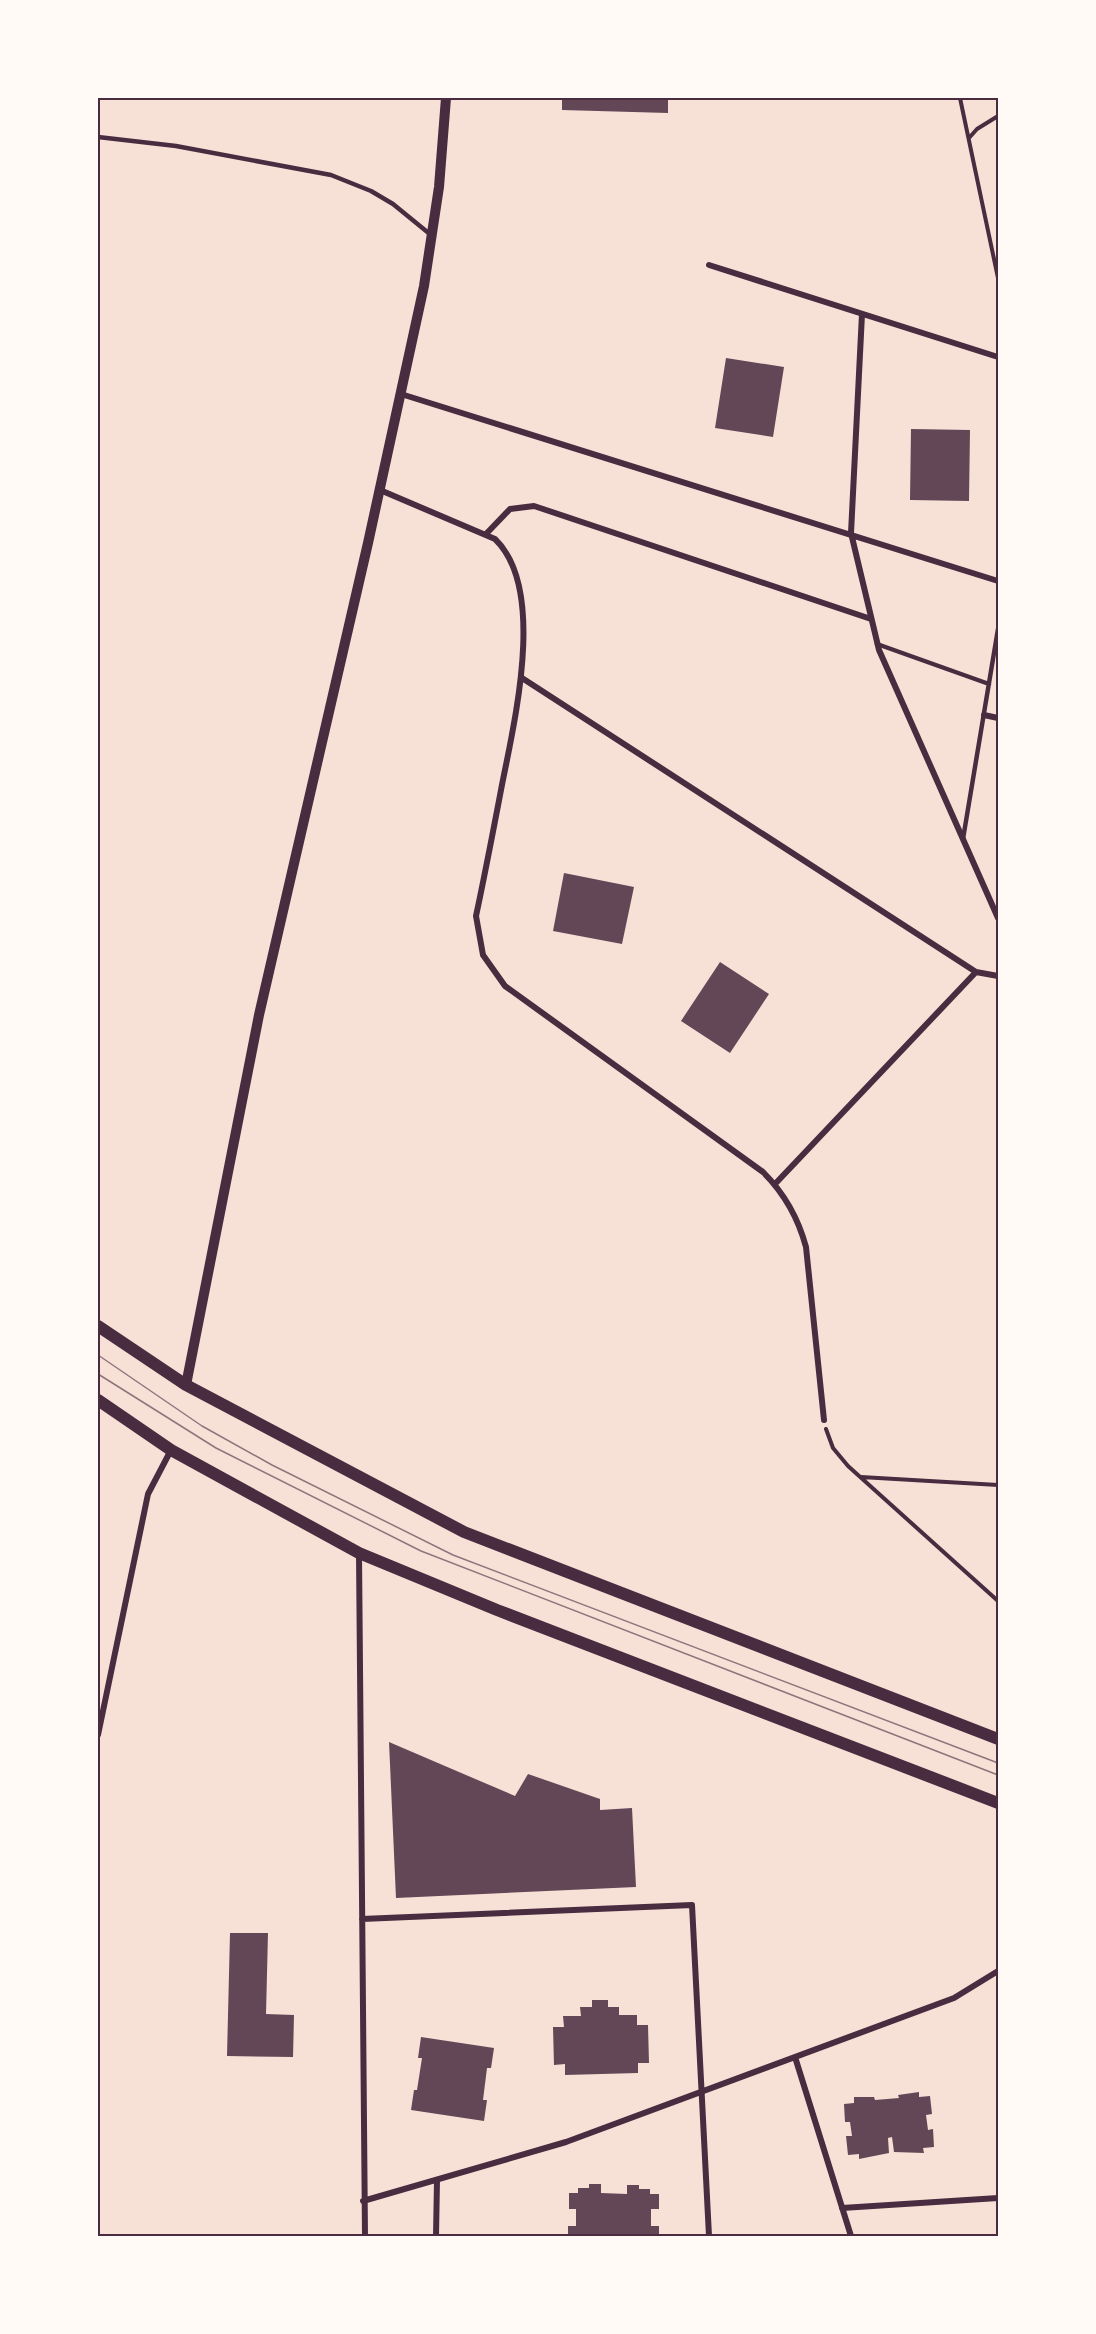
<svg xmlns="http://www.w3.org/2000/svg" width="1096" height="2334" font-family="Raleway,sans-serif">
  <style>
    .building { fill: #644757 }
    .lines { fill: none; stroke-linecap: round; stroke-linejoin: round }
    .path { stroke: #4a2c40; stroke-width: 4 }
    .service { stroke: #4a2c40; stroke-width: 4.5 }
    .minor { stroke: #4a2c40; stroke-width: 6 }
    .tertiary { stroke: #4a2c40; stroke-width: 10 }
    .secondary { stroke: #4a2c40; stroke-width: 12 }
    .tram { stroke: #8f747c; stroke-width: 1.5 }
    .neatline { fill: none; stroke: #4a2c40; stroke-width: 2 }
  </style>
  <rect width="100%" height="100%" fill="#f7e1d7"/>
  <path class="building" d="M562 98H668V113L562 110Z
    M726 358 784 367 773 437 715 428Z
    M911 429 970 430 969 501 910 500Z
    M564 873 634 887 622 944 553 931Z
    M720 962 769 994 730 1053 681 1021Z
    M389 1742 515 1796 528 1774 600 1799V1810L632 1808 636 1887 396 1898Z
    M230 1933H268L266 2014 294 2015 293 2057 227 2056Z
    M592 2000H608V2007H619V2015H637V2025H648L649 2063H638V2073L565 2075V2064L554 2065 553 2027H564L563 2016H581L580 2007H592Z
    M421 2037 494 2048 491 2068H487L483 2100H487L484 2121 411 2110 414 2090H417L422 2058H418Z
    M919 2092V2097L930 2096 932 2114 926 2115 928 2130 933 2129 934 2147 923 2148 924 2153 894 2152 892 2137 888 2138 889 2153 859 2159V2154L848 2155 846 2136H852L850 2122H845L844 2104 854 2103V2097H874L875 2100 899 2098 898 2095Z
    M589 2184H601V2193L627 2194V2185H639V2189H650V2194H659V2209H651V2226H659V2236H568V2226H576V2209H569V2193H578V2188H589Z"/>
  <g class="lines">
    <path class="path" d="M960 98 998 278
      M969 138 977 129 998 116
      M826 1429 833 1448 848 1466 998 1601
      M861 1477 998 1485"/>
    <path class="service" d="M98 137 176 146 331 175 371 191 393 204 431 235
      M877 644 989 684
      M963 839 998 629"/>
    <path class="minor" d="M709 265 998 357
      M862 314 851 533 879 650 998 918
      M401 394 998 581
      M380 490 495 539C548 590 513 727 501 790 493 832 485 874 476 916L483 955 505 986 763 1172C785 1194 798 1217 806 1247L824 1420
      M486 534 510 509 534 506 871 619
      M522 678 976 972 998 976
      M984 715 998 718
      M775 1184 976 972
      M359 1554 365 2236
      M98 1735 148 1494 171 1450
      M362 1919 692 1905 709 2236
      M795 2057 851 2236
      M363 2201 566 2142 954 1998 998 1971
      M842 2208 998 2198
      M436 2236 437 2180"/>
    <path class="tertiary" d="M186 1385 259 1015 368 543 424 286 439 187 446 98"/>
    <path class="secondary" d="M98 1326 186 1385 464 1532 998 1739
      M98 1400 171 1450 359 1553 497 1610 998 1803"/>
    <path class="tram" d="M98 1355 202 1426 272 1465 453 1555 998 1763
      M98 1374 216 1448 421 1551 998 1775"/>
  </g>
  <rect width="1096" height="2334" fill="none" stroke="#fffaf5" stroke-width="198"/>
  <rect x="99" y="99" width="898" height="2136" class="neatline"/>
</svg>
